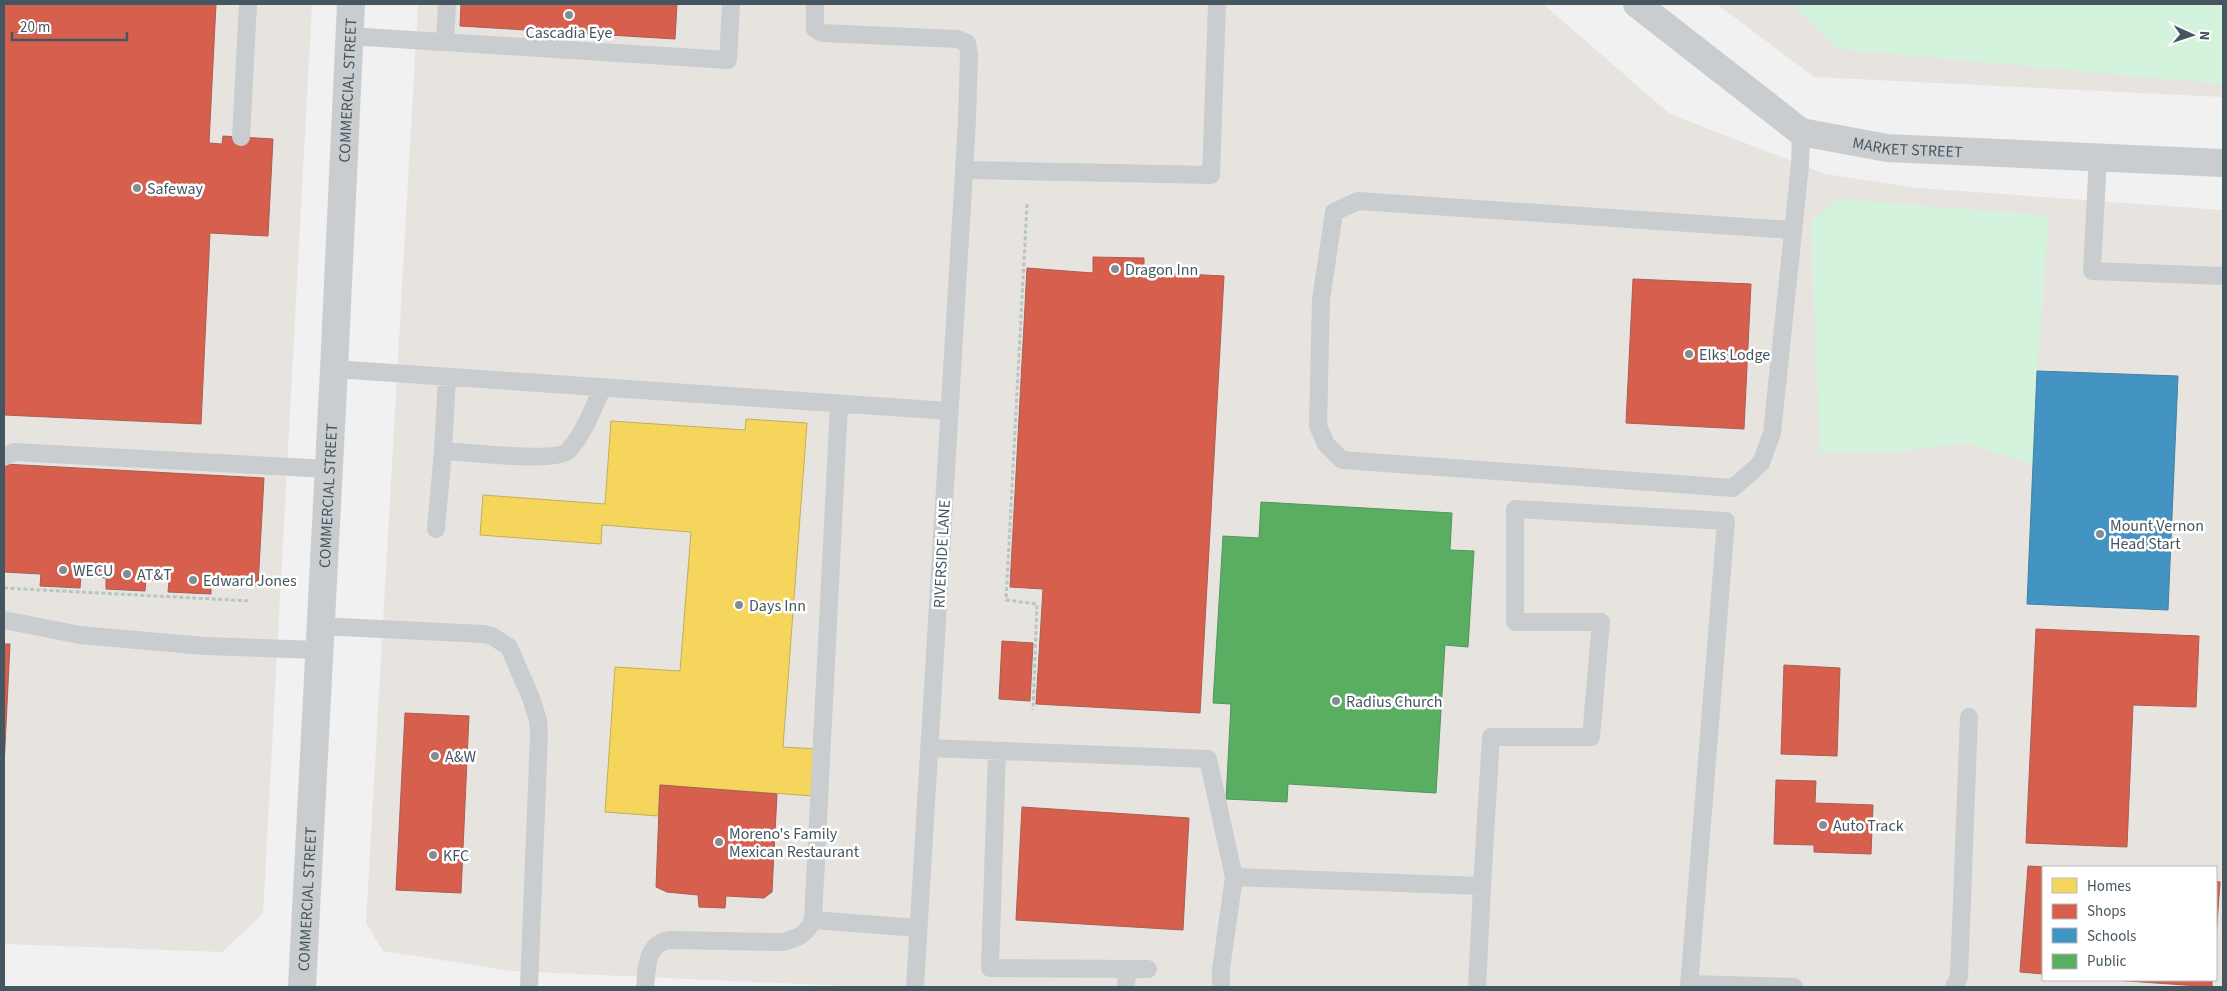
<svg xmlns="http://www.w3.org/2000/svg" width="2227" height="991" font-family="'Source Sans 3',sans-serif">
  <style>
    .commercial { fill: #e7e4df; fill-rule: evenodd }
    .green { fill: #d3f3dd }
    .homes { fill: #f6d55c; stroke: #c1af5d }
    .shops { fill: #d6604d; stroke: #ab5d53 }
    .schools { fill: #4393c3; stroke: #4481a5 }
    .public { fill: #5aae61; stroke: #549461 }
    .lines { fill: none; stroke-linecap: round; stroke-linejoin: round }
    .path { stroke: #b7c6c1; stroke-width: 3; stroke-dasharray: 4 2.5; stroke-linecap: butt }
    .lane { stroke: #cacdd0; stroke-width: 18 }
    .street { stroke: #cacdd0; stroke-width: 28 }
    .poi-dot { fill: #828c93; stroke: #fff; stroke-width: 2 }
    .labels { text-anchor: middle; stroke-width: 5; stroke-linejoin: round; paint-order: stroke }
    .poi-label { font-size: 16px; fill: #465660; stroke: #fff; text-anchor: start }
    .street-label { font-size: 16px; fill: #465660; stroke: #fff }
  </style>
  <rect width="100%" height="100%" fill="#f2f1f1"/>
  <path class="commercial" d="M4 4H312L263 914 222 952 4 944Z
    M418 4H1543L1670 114 1825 174 1918 188 2223 210V987H866L511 971 383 951 366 923ZM2043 867H2216V980H2043Z
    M1717 4H2223V97L1814 77Z"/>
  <path class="green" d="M1792 4H2223V84L1838 49Z
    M1839 199 2049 216 2037 371 2033 464 1965 443 1897 452H1820L1811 221Z"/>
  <path class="homes" d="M746 419 807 423 783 747 817 749 813 796 660 785 658 816 605 812 615 667 680 671 691 532 602 525 601 544 480 535 483 495 605 504 611 421 745 430Z"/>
  <path class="shops" d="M4 4H216L209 143 222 144 223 136 273 139 268 236 210 233 201 424 4 415Z
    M461 4H677L675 39 460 26Z
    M1093 257 1144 258V272L1224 276 1200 713 1036 704 1043 589 1010 587 1027 268 1093 273Z
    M1633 279 1751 284 1744 429 1626 423Z
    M4 464 264 478 258 586 211 583V594L168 592 169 581 146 580 145 591 106 589V578L81 576 80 588 40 586 41 574 4 572Z
    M2036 629 2199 636 2196 707 2133 705 2127 847 2026 843Z
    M1002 641 1033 643 1030 701 999 699Z
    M4 644H10L4 767Z
    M1784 665 1840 668 1837 756 1781 754Z
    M405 713 469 716 461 893 396 890Z
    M1776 780 1816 781 1815 803 1873 805 1871 854 1814 852V845L1774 844Z
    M660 785 777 794 772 892 764 898 726 896 725 908 699 907 698 895 667 892 656 887Z
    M1022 807 1189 818 1183 930 1016 920Z
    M2028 866 2044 867 2043 974 2020 972Z
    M2216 881 2220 882 2216 938Z
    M2114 980H2212V987Z"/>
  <path class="schools" d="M2037 371 2178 376 2168 610 2027 604Z"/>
  <path class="public" d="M1261 502 1452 513 1450 550 1474 551 1468 647 1445 645 1436 793 1288 784 1287 802 1226 799 1231 704 1213 703 1223 536 1259 538Z"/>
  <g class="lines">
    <path class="path" d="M1027 204 1006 600 1037 604 1033 710
      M4 588 251 601"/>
    <path class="lane" d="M815 4V29L822 33 957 39 967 43 969 54 967 121 915 987
      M349 36 728 60 731 4
      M445 41 447 4
      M241 137 248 4
      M2098 157 2092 271 2223 276
      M964 170 1211 175 1217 4
      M1792 230 1358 201 1334 212 1321 300 1318 426 1326 444 1342 460 1733 488 1761 463 1772 433 1800 165 1801 132
      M334 369 949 411
      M447 377 443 451C465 452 555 463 568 451 584 434 593 408 603 387
      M4 457 14 452 328 469
      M436 529 443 451
      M4 620 80 635 204 646 318 650
      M319 626 484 634 492 636 509 647 531 698 538 720 539 735 529 987
      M929 748 1208 759 1234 877
      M997 752 990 968 1148 969
      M813 920 918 928
      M1689 984 1794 987
      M645 987C647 968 646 944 669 940L782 942C798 938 806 935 813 920L839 404
      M1126 987 1127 970
      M1221 987V969L1234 877 1482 886 1491 737H1591L1601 622H1515V509L1726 521 1689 987
      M1477 987 1482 886
      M1954 987 1959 977 1969 717"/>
    <g class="street">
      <path id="s1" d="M1637 4 1801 132 1887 148 2223 163"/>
      <path id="s2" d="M302 987 334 369 351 4"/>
    </g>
  </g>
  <g class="poi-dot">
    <circle cx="569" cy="15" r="5"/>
    <circle cx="137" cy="188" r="5"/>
    <circle cx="1115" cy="269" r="5"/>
    <circle cx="1689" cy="354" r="5"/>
    <circle cx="2100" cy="534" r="5"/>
    <circle cx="63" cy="570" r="5"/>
    <circle cx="127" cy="574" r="5"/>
    <circle cx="193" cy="580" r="5"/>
    <circle cx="739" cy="605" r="5"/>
    <circle cx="1336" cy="701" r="5"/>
    <circle cx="435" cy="756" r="5"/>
    <circle cx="1823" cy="825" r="5"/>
    <circle cx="719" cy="842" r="5"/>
    <circle cx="433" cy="855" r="5"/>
  </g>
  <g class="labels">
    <g class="poi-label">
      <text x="569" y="38" text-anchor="middle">Cascadia Eye</text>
      <text x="147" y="194">Safeway</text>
      <text x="1125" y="275">Dragon Inn</text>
      <text x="1699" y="360">Elks Lodge</text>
      <text x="2110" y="531">Mount Vernon<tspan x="2110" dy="18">Head Start</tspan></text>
      <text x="73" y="576">WECU</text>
      <text x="137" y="580">AT&amp;T</text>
      <text x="203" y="586">Edward Jones</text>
      <text x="749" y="611">Days Inn</text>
      <text x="1346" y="707">Radius Church</text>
      <text x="445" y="762">A&amp;W</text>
      <text x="1833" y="831">Auto Track</text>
      <text x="729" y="839">Moreno's Family<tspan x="729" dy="18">Mexican Restaurant</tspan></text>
      <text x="443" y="861">KFC</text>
    </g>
    <g class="street-label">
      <text dy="6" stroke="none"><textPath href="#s2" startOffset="898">COMMERCIAL STREET</textPath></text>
      <text dy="6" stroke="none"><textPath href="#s1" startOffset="316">MARKET STREET</textPath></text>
      <text dy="6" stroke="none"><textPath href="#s2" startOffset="492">COMMERCIAL STREET</textPath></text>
      <text transform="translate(941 554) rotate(-87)" y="6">RIVERSIDE LANE</text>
      <text dy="6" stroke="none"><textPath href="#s2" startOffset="88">COMMERCIAL STREET</textPath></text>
    </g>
  </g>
  <rect width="2227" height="991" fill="none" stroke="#465660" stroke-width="10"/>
  <rect x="2042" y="866" width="175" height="115" fill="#ffffff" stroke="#b5bbbf"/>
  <rect x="2052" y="878" width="25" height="15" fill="#f6d55c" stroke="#b5bbbf"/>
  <text x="2087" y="891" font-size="15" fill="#465660">Homes</text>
  <rect x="2052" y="904" width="25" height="15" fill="#d6604d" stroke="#b5bbbf"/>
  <text x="2087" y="916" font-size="15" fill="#465660">Shops</text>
  <rect x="2052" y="928" width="25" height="15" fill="#4393c3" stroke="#b5bbbf"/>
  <text x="2087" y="941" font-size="15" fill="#465660">Schools</text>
  <rect x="2052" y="954" width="25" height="15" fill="#5aae61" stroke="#b5bbbf"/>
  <text x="2087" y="966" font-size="15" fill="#465660">Public</text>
  <g transform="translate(2192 35) rotate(93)" stroke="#ffffff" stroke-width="4" paint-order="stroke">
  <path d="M0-4L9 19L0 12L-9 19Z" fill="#465660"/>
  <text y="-8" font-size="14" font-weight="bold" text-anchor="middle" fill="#465660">N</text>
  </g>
  <path d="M12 32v8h115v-8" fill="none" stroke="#465660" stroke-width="2.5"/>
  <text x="20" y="32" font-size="15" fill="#465660" stroke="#ffffff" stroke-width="4" paint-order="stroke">20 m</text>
</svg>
